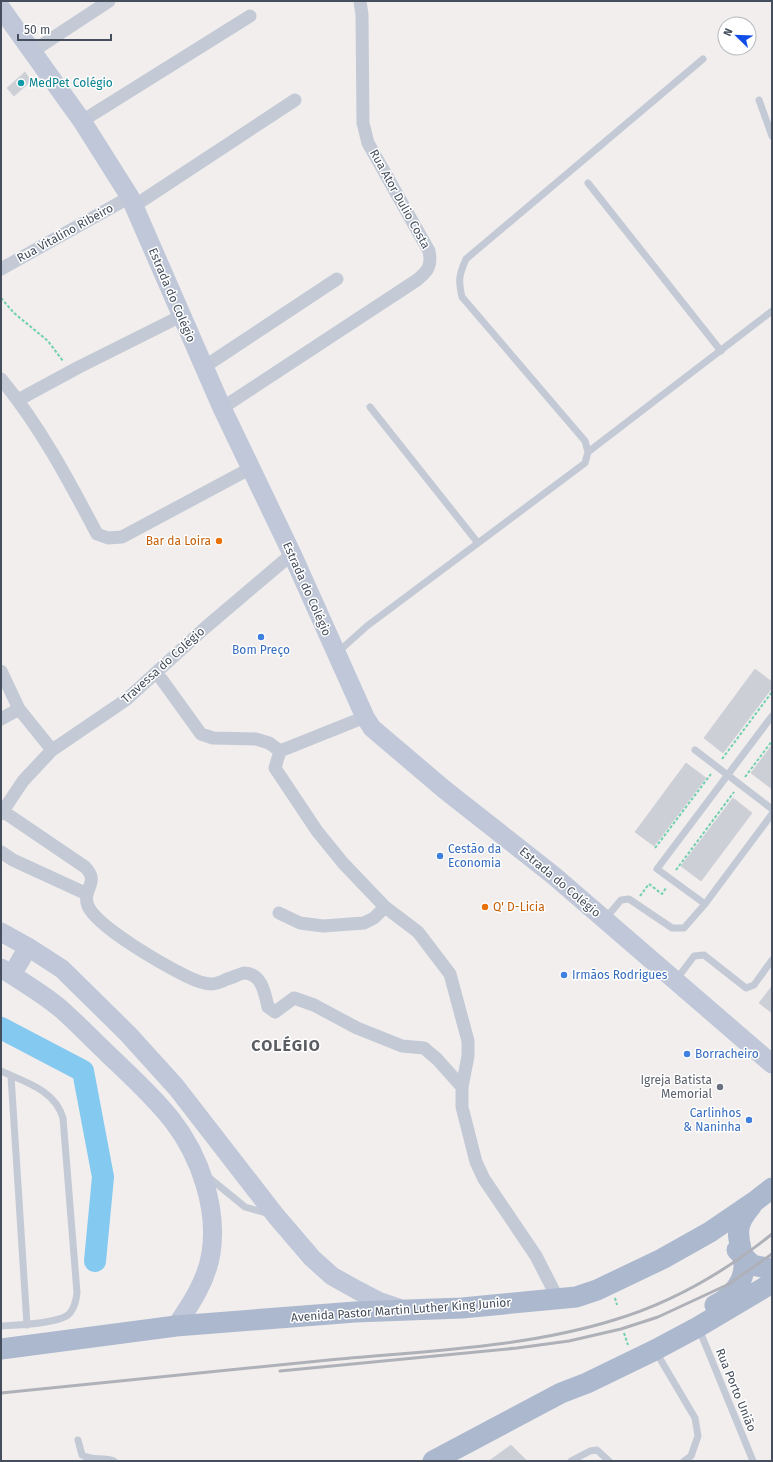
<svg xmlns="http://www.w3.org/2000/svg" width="773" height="1462" font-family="'Fira Sans',sans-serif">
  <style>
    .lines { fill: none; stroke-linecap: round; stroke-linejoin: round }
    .river { stroke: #84c9f0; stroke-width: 22 }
    .building { fill: #cccfd6; stroke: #d1d2da }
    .path { stroke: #70d0b0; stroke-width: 2; stroke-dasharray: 3 2; stroke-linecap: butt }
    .lane { stroke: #c3cad6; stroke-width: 7 }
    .street { stroke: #c3cad6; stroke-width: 13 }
    .secondary { stroke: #bfc7d8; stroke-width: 19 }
    .primary { stroke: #acb8ce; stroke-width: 21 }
    .rail { stroke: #afb1b9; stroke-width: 3 }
    .culture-dot { fill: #0f9aa8; stroke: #fff; stroke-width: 1.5 }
    .food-dot { fill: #e8710a; stroke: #fff; stroke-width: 1.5 }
    .shop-dot { fill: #3f7fe0; stroke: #fff; stroke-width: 1.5 }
    .worship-dot { fill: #6b7280; stroke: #fff; stroke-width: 1.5 }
    .labels { text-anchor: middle; stroke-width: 3; stroke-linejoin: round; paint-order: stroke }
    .culture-label { font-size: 12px; fill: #0d838f; stroke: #fff; text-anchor: start }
    .street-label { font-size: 12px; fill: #454e5c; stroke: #fff }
    .food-label { font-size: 12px; fill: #c56008; stroke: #fff; text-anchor: end }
    .shop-label { font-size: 12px; fill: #366cbe; stroke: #fff; text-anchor: start }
    .worship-label { font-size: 12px; fill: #5b616d; stroke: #fff; text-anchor: end }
    .district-label { font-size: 16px; font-weight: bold; letter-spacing: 1px; fill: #5a5d63; stroke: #fff }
  </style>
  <rect width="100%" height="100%" fill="#f1eeed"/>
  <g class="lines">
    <path class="river" d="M1 1028 83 1071 103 1177 95 1261"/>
  </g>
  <path class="building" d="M25 72 31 81 14 96 7 88Z
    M755 669 772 682V688L723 753 704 738Z
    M772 745V789L751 773Z
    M686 763 706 778 654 846 635 832Z
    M733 798 752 813 701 881 681 866Z
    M772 986V1013L759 1003Z
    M511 1445 527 1461H489Z"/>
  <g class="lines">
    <path class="path" d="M1 298 14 313 48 341 63 361
      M722 759 772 692
      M745 777 772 741
      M655 848 711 774
      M676 870 734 792
      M640 896 649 884 662 894 666 888
      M615 1298 617 1305
      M624 1333 628 1345"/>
    <path class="lane" d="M759 100 772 136
      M588 183 721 351
      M370 407 478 543
      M588 452 772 311
      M338 652 367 626 585 463 588 452 585 441 462 297C458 280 459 275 466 259L703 59
      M695 750 772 809
      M705 904 657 869 772 716
      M605 919 621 900 629 899 672 928H684L705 904 772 814
      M676 980 694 956 704 955 746 988 754 985 772 960
      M1 1071C25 1082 55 1090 63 1118L77 1293C76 1300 75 1307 70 1313 61 1324 16 1325 1 1326
      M11 1076 27 1325
      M207 1176 245 1207 270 1214
      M699 1329 753 1461
      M656 1352 695 1418 698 1436 691 1456 684 1461
      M78 1440 82 1455C92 1461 103 1457 114 1461
      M571 1461 590 1451 597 1450 609 1461"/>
    <path class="street" d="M33 51 109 1
      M82 121 250 16
      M134 206 295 100
      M1 269 130 197
      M204 367 337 279
      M1 379C40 426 69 481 97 534L108 538 122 537 251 468
      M18 400 79 367 181 316
      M222 408 417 280C428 271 432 266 429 251L368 143 363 123 362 15 360 1
      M1 671 19 709 52 750
      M157 673 201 734 213 738 256 739 269 743 280 751 365 717
      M1 719 19 709
      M280 751 275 768 317 831 343 863 385 907 418 932 450 974 468 1041V1056L462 1087V1107L476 1162 484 1179 536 1256 558 1299
      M1 810 85 867C101 883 81 889 88 906 98 928 164 965 186 976 194 980 204 984 212 984 217 984 223 981 227 979 232 978 239 974 244 973 262 973 265 994 268 1007L275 1012 294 998 314 1005 357 1028 402 1046 424 1048 437 1059 462 1087
      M1 814 23 781 52 750 127 699 206 627 292 554
      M1 852 13 860 87 894
      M279 913 300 923 323 926 364 923 374 918 385 907"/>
    <path class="secondary" d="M1 8 82 121 130 197 222 408 292 554 365 717 372 728 445 790 553 875 772 1064
      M1 932 28 947 62 969 128 1034 176 1087 276 1216 312 1258 332 1276 357 1290 378 1301 401 1309
      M1 968C21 981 42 993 61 1009 78 1024 94 1041 111 1057 132 1077 154 1097 172 1120 200 1156 218 1208 211 1253 207 1280 191 1304 176 1326
      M12 975 28 947"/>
    <path class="primary" d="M737 1250 752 1265 772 1269
      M715 1305C733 1297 748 1278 743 1258 741 1246 736 1236 740 1224 742 1217 747 1211 752 1205
      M1 1349 176 1326 355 1312 462 1308 576 1297 597 1290 662 1259 710 1232 754 1202 772 1188
      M433 1461 561 1393 587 1383 655 1350 698 1327 772 1283"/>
    <path class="rail" d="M280 1371 517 1348 569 1341 621 1329 658 1317 729 1284 772 1254
      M1 1393C110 1382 219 1371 329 1360 423 1351 524 1348 614 1320 671 1303 726 1271 772 1234"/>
  </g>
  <circle class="culture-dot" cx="21" cy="83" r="4"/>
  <g class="food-dot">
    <circle cx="219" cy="541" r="4"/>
    <circle cx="485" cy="907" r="4"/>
  </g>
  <g class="shop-dot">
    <circle cx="261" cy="637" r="4"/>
    <circle cx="440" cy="856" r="4"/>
    <circle cx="564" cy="975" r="4"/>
    <circle cx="687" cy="1054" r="4"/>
    <circle cx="749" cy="1120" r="4"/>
  </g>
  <circle class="worship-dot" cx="720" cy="1087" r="4"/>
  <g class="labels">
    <g class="culture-label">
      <text x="29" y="87">MedPet Colégio</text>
    </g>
    <g class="street-label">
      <text transform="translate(400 199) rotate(61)" y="4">Rua Ator Dulio Costa</text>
      <text transform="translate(65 233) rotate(-29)" y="4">Rua Vitalino Ribeiro</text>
      <text transform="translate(172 295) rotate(67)" y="4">Estrada do Colégio</text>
      <text transform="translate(307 589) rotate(66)" y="4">Estrada do Colégio</text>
      <text transform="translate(163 665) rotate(-42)" y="4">Travessa do Colégio</text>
      <text transform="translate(560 882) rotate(40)" y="4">Estrada do Colégio</text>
      <text transform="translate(401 1310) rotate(-4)" y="4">Avenida Pastor Martin Luther King Junior</text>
      <text transform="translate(736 1390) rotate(68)" y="4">Rua Porto União</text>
    </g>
    <g class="food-label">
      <text x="211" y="545">Bar da Loira</text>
      <text x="493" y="911" text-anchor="start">Q' D-Licia</text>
    </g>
    <g class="shop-label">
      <text x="261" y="654" text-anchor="middle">Bom Preço</text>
      <text x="448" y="853">Cestão da<tspan x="448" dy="14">Economia</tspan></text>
      <text x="572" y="979">Irmãos Rodrigues</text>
      <text x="695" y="1058">Borracheiro</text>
      <text x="741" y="1117" text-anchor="end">Carlinhos<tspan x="741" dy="14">&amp; Naninha</tspan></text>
    </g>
    <g class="worship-label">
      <text x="712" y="1084">Igreja Batista<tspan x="712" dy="14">Memorial</tspan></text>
    </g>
    <g class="district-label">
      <text x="286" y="1051">COLÉGIO</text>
    </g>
  </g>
  <rect width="773" height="1462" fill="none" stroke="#454e5c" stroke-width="4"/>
  <g transform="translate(737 36) rotate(293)"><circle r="19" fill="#ffffff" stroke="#b5b8be"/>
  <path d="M0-3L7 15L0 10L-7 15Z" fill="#114de7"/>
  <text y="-6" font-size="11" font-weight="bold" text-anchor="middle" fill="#454e5c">N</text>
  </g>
  <path d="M18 34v6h93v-6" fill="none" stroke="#454e5c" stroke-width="2"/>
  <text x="24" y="34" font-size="12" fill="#454e5c" stroke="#ffffff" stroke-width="3" paint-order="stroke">50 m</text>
</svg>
